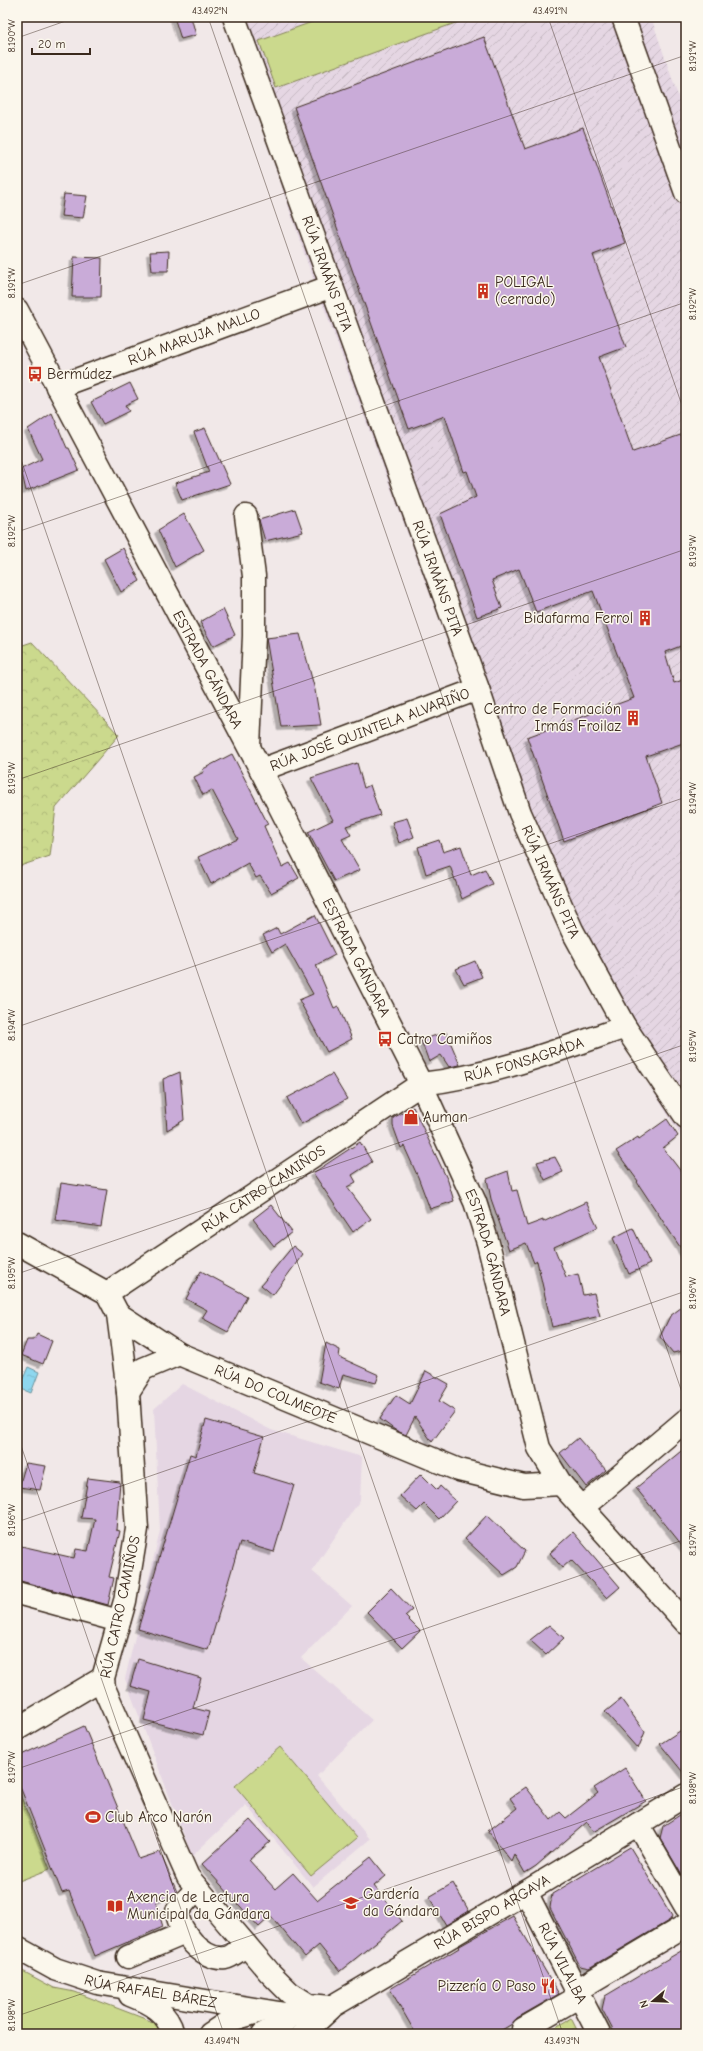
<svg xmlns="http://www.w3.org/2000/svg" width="703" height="2051" font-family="'Comic Neue',sans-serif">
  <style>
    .built { fill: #e5d6e3 }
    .industrial { fill: url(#industrial-furrows) }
    .grass { fill: #cbd98d; stroke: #838256 }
    .forest { fill: url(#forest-crowns); stroke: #838256 }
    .water { fill: url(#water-ripples); stroke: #6d929b }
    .building { fill: #c9abd8; stroke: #3b2a1e; filter: url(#shadow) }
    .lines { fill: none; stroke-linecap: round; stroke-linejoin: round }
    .minor-casing { stroke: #3b2a1e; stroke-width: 25 }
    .minor { stroke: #fbf7ec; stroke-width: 22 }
    .ticks { fill: none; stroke: #3b2a1e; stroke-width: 1; stroke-opacity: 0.45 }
    .labels { text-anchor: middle; stroke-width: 3; stroke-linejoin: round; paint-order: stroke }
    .street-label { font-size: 15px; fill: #3b2a1e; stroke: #fbf7ec }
    .poi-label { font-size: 15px; fill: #3b2a1e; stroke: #fbf7ec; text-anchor: start }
    .neatline { fill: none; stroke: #3b2a1e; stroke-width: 1.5 }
    .ticks-label { font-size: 10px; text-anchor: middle; fill: #3b2a1e }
  </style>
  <defs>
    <pattern id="industrial-furrows" width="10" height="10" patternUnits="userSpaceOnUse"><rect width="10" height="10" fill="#e5d6e3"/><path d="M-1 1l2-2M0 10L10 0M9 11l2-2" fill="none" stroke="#c5b8c2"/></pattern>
    <pattern id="forest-crowns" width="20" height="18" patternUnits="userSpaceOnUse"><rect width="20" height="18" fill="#cbd98d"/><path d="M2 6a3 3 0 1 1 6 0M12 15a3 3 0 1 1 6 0" fill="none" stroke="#afba79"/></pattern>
    <pattern id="water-ripples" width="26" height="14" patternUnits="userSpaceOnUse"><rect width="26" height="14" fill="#8ed7ef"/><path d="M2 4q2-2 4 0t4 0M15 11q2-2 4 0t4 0" fill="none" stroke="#7bb9cc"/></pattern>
    <filter id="shadow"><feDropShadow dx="-3.5" dy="3.5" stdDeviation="0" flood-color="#0004"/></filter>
  </defs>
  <rect width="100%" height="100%" fill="#f1e8e8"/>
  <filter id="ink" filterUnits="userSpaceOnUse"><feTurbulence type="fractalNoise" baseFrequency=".025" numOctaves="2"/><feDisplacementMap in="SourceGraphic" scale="8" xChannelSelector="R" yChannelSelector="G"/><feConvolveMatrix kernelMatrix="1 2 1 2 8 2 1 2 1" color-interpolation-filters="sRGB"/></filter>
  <g filter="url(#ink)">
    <path class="built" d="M182 1384 271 1430 362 1457 360 1500 312 1571 352 1606 301 1658 372 1720 317 1776 370 1839 313 1887 246 1805 192 1856 125 1679 160 1531 154 1409Z"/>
    <path class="industrial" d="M225 17H651L686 119V1144L591 990 508 805 306 259Z"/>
    <path class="grass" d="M326 17H472L276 88 259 41Z
      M280 1747 357 1838 311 1876 235 1786Z
      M17 1787 50 1869 19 1881 17 1879Z
      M17 1968 54 1988 75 1992 148 2020 157 2024 159 2034H17Z"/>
    <path class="forest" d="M32 642 119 735 56 808 50 856 17 867V647Z
      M571 2018 579 2034H544Z"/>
    <path class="water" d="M28 1367 39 1372 31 1393 19 1388Z"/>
    <path class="building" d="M174 17H191L196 35 181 39Z
      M484 37 525 149 583 128 625 243 593 255 626 347 599 357 633 452 686 433V644L665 652 674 683 686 679V742L646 756 662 803 564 841 527 737 634 698 593 591 536 612 519 569 492 580 502 608 477 617 440 514 476 497 467 471 464 472 445 416 409 429 294 107Z
      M64 194 87 196 83 218 61 216Z
      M169 251 168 271H152L150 252Z
      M74 257 102 258 101 297H72Z
      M130 383 138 399 125 405 129 411 103 424 91 402Z
      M52 413 67 448H69L79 470 26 491 21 469 42 459 28 429Z
      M205 428 230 484 182 500 175 483 209 472 194 432Z
      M295 509 303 532 265 541 259 520Z
      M184 514 204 550 175 567 158 530Z
      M123 548 140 581 121 592 104 559Z
      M223 609 235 635 213 646 200 622Z
      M300 634 315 690 321 725 281 727 266 638Z
      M232 754 268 824 264 826 282 867 290 863 299 878 271 893 260 876 256 878 248 863 211 884 198 857 238 839 212 790 203 795 194 777 204 772 203 769Z
      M357 763 364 788 370 785 380 815 346 826 351 835 342 839 360 870 334 881 308 832 333 820 311 778Z
      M407 818 414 837 399 843 392 822Z
      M439 840 443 852 461 846 471 875 485 869 492 884 462 899 450 866 426 874 418 847Z
      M315 915 335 955 316 965 334 1008 338 1006 352 1039 327 1052 299 1000 313 994 285 944 272 952 263 935 277 928 280 934Z
      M475 961 482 977 464 984 456 969Z
      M446 1032 460 1065 449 1067 441 1055 429 1062 421 1040Z
      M180 1072 184 1120 167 1130 163 1079Z
      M332 1074 347 1099 301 1124 287 1098Z
      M413 1107 448 1181 454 1201 430 1209 418 1177 404 1146 401 1148 393 1126V1118Z
      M667 1119 678 1136 663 1148 686 1178V1256L637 1182 638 1181 616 1151 638 1137 639 1139Z
      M360 1142 372 1162 352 1175 356 1182 347 1187 371 1219 353 1232 313 1173Z
      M555 1157 563 1172 545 1180 537 1162Z
      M508 1171 512 1191 517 1190 527 1226 543 1220V1222L586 1202 598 1227 554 1247 566 1277 578 1274 583 1295 594 1293 600 1316 552 1327 537 1261 534 1263 526 1243 509 1250 491 1199 487 1179Z
      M61 1183 107 1190 101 1227 55 1220Z
      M271 1205 292 1232 274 1246 253 1219Z
      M633 1228 650 1264 629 1274 613 1238Z
      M293 1246 303 1254 273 1295 261 1285Z
      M201 1271 247 1296 228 1332 202 1318 207 1310 186 1299Z
      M686 1304V1350L673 1353 660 1337 670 1316Z
      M37 1334 52 1341 43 1364 21 1355 27 1340H34Z
      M326 1343 340 1350 339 1357 379 1375 376 1383 343 1374 339 1389 319 1382Z
      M426 1371 449 1384 439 1401 455 1411 432 1442 415 1417 406 1435 395 1430 380 1419 396 1395 410 1404Z
      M206 1420 264 1437 254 1473 294 1485 274 1552 240 1542 208 1650 138 1629 190 1454 196 1456Z
      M578 1438 606 1470 586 1487 560 1453Z
      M686 1447V1550L636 1488Z
      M26 1463 46 1466 40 1490 19 1487Z
      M421 1474 437 1490 440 1486 456 1501 439 1519 424 1504 417 1511 400 1496Z
      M88 1478 120 1482 116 1530 120 1531 109 1577 114 1578 108 1605 17 1580V1545L74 1558 76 1549 88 1551 95 1519 81 1518Z
      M487 1515 525 1551 517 1567 504 1575 465 1539Z
      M573 1532 620 1587 607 1598 571 1560 562 1568 550 1553Z
      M391 1588 412 1610 405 1616 420 1631 402 1648 367 1612Z
      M549 1625 564 1638 546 1655 530 1640Z
      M138 1659 201 1678 193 1708 209 1712 203 1735 144 1720 151 1692 130 1686Z
      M621 1699 645 1732 638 1749 605 1712Z
      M84 1726 139 1859 160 1852 177 1892 156 1903 163 1927 95 1956 69 1891 62 1893 17 1779V1757Z
      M686 1727V1776L660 1744Z
      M625 1768 646 1801 593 1832 587 1822 536 1866 525 1873 514 1854 511 1861 488 1831 517 1808 510 1798 526 1787 551 1820 560 1812 566 1818 598 1793 594 1788Z
      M686 1811V1882L660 1838 663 1826Z
      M250 1820 270 1842 249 1860 275 1889 293 1873 317 1900 371 1857 386 1876 374 1886 402 1921 340 1971 319 1945 305 1957 271 1916 259 1927 202 1864Z
      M630 1847 672 1916 670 1920 589 1968 580 1966 550 1908 552 1894Z
      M453 1883 469 1911 446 1925 429 1897Z
      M513 1916 559 1994 517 2018 512 2024 495 2034H416L390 1989 459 1948 458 1947Z
      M686 1948V2034H615L602 2009 605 1996Z"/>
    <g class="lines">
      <g class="minor-casing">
        <g id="minor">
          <path id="s1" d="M234 17 478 689 520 813 572 930 625 1027 686 1117"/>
          <path d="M623 17 686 193"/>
          <path id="s2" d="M17 310 261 770 421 1084 475 1202 488 1243 539 1448 561 1484 686 1623"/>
          <path id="s3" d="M57 387 332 286"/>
          <path d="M246 516 254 576V636L249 746"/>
          <path id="s4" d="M261 770 478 689"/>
          <path id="s5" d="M17 1243 107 1293 118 1314 179 1354 459 1470 524 1486 561 1484"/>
          <path id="s6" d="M107 1293 421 1084C491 1076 559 1050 625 1027"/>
          <path d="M118 1314 128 1392 137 1529 125 1601 103 1678 104 1688 188 1877 270 1973 290 1993 309 2005 331 2007"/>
          <path d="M128 1392 143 1369 179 1354"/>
          <path d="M583 1507 686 1420"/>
          <path d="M17 1593 119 1621"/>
          <path d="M17 1729 103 1678"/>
          <path d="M638 1824 686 1907"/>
          <path d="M197 1888 177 1911C178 1931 203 1961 225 1958 232 1957 240 1949 246 1945"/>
          <path id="s7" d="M526 1892 599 2034"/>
          <path id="s8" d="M17 1948 55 1969 97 1983 291 2015 309 2014 331 2007 526 1892 686 1795"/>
          <path d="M128 1957 185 1933"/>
          <path d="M577 1990 686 1925"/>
          <path d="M130 1995C150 2003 168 2012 173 2034"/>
          <path d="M523 2029 580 1996"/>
          <path d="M210 2034 231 2020 258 2012"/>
          <path d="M263 2034 284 2023 291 2015"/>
          <path d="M303 2034 330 2009"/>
        </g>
      </g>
      <use href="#minor" class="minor"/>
    </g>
  </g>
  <path class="ticks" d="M208 17 686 1404M548 17 686 417M17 38 77 17M17 285 686 55M17 448 563 2034M17 532 686 302M17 780 686 549M17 1027 686 797M17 1274 686 1044M17 1434 224 2034M17 1522 686 1291M17 1769 686 1539M17 2016 686 1786M684 2034 686 2033"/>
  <defs>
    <g id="building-bare" transform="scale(1.2)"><path d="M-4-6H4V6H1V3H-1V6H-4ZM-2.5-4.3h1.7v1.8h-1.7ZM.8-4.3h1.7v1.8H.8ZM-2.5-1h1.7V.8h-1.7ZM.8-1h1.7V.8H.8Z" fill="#c8321e" stroke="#fbf7ec" stroke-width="2.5" paint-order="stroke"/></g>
    <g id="bus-bare" transform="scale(1.2)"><path d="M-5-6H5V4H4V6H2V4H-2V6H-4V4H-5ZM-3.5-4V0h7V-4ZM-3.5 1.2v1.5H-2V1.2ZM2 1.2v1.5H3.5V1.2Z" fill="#c8321e" stroke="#fbf7ec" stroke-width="2.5" paint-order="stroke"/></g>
    <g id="shop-bare" transform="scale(1.2)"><path d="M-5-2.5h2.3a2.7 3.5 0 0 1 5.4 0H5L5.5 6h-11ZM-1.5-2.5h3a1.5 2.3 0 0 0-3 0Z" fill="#c8321e" stroke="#fbf7ec" stroke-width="2.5" paint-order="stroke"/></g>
    <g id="stadium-bare" transform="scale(1.2)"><path d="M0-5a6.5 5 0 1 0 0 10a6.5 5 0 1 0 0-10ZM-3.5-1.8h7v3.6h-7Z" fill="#c8321e" stroke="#fbf7ec" stroke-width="2.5" paint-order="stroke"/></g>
    <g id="school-bare" transform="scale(1.2)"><path d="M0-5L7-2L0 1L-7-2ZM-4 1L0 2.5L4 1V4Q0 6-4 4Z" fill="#c8321e" stroke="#fbf7ec" stroke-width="2.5" paint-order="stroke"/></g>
    <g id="library-bare" transform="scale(1.2)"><path d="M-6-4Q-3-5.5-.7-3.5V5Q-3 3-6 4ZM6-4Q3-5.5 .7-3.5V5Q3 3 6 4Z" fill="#c8321e" stroke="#fbf7ec" stroke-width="2.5" paint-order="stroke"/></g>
    <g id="restaurant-bare" transform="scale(1.2)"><path d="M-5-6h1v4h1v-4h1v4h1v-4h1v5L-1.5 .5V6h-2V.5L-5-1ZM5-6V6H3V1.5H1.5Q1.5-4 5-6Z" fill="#c8321e" stroke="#fbf7ec" stroke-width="2.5" paint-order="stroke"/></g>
  </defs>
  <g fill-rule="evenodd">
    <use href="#building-bare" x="483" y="291"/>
    <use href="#bus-bare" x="35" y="374"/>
    <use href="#building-bare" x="645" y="618"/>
    <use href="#building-bare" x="633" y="718"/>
    <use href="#bus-bare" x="385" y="1039"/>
    <use href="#shop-bare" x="411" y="1117"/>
    <use href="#stadium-bare" x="93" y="1817"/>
    <use href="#school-bare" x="351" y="1903"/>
    <use href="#library-bare" x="115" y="1906"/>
    <use href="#restaurant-bare" x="548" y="1986"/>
  </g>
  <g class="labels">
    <g class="street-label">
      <text dy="5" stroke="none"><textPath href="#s1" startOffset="273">RÚA IRMÁNS PITA</textPath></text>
      <text dy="5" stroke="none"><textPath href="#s3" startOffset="146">RÚA MARUJA MALLO</textPath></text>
      <text dy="5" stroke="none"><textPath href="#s1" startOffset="597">RÚA IRMÁNS PITA</textPath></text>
      <text dy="5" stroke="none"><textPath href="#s2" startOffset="407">ESTRADA GÁNDARA</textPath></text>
      <text dy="5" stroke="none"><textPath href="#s4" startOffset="116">RÚA JOSÉ QUINTELA ALVARIÑO</textPath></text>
      <text dy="5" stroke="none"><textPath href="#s1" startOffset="921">RÚA IRMÁNS PITA</textPath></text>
      <text dy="5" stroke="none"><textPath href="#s2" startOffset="731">ESTRADA GÁNDARA</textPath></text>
      <text dy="5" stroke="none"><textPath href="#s6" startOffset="483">RÚA FONSAGRADA</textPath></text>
      <text dy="5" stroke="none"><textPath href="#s6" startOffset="188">RÚA CATRO CAMIÑOS</textPath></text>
      <text dy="5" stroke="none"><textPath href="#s2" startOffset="1055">ESTRADA GÁNDARA</textPath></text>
      <text dy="5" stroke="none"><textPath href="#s5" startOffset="304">RÚA DO COLMEOTE</textPath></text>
      <text transform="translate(120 1607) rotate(-78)" y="5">RÚA CATRO CAMIÑOS</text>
      <text dy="5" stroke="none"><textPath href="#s8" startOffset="512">RÚA BISPO ARGAYA</textPath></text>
      <text dy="5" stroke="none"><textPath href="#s7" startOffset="80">RÚA VILALBA</textPath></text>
      <text dy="5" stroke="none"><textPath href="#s8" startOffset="142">RÚA RAFAEL BÁREZ</textPath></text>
    </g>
    <g class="poi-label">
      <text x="495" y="287">POLIGAL<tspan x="495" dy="17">(cerrado)</tspan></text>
      <text x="47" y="379">Bermúdez</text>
      <text x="633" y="623" text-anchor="end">Bidafarma Ferrol</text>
      <text x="621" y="714" text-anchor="end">Centro de Formación<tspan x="621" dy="17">Irmás Froilaz</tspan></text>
      <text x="397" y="1044">Catro Camiños</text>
      <text x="423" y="1122">Auman</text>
      <text x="105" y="1822">Club Arco Narón</text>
      <text x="363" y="1899">Gardería<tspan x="363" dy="17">da Gándara</tspan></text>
      <text x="127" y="1902">Axencia de Lectura<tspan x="127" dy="17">Municipal da Gándara</tspan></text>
      <text x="536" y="1991" text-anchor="end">Pizzería O Paso</text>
    </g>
  </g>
  <rect width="703" height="2051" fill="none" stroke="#fbf7ec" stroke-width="44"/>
  <g transform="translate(653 2001) rotate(251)" stroke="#fbf7ec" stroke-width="3" paint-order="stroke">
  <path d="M0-3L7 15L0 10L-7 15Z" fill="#3b2a1e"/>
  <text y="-6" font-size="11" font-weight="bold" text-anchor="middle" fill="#3b2a1e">N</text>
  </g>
  <path d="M32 48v6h58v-6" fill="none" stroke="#3b2a1e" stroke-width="2"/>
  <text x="38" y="48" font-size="12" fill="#3b2a1e" stroke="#fbf7ec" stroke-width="3" paint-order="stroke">20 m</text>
  <rect x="22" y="22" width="659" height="2007" class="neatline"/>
  <g class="ticks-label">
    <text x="210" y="14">43.492°N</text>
    <text x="550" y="14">43.491°N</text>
    <text transform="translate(11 36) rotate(-90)" y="4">8.190°W</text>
    <text transform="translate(692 56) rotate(-90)" y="4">8.191°W</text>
    <text transform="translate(11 283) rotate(-90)" y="4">8.191°W</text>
    <text transform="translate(692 304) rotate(-90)" y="4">8.192°W</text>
    <text transform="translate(11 531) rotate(-90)" y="4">8.192°W</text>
    <text transform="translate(692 551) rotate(-90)" y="4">8.193°W</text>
    <text transform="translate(11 778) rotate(-90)" y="4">8.193°W</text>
    <text transform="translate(692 798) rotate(-90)" y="4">8.194°W</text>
    <text transform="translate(11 1025) rotate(-90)" y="4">8.194°W</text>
    <text transform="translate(692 1046) rotate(-90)" y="4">8.195°W</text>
    <text transform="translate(11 1273) rotate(-90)" y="4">8.195°W</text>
    <text transform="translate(692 1293) rotate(-90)" y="4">8.196°W</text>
    <text transform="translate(11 1520) rotate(-90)" y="4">8.196°W</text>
    <text transform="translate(692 1540) rotate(-90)" y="4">8.197°W</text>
    <text transform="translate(11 1767) rotate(-90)" y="4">8.197°W</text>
    <text transform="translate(692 1788) rotate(-90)" y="4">8.198°W</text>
    <text transform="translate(11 2015) rotate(-90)" y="4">8.198°W</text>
    <text x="222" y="2044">43.494°N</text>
    <text x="562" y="2044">43.493°N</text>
  </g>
</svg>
